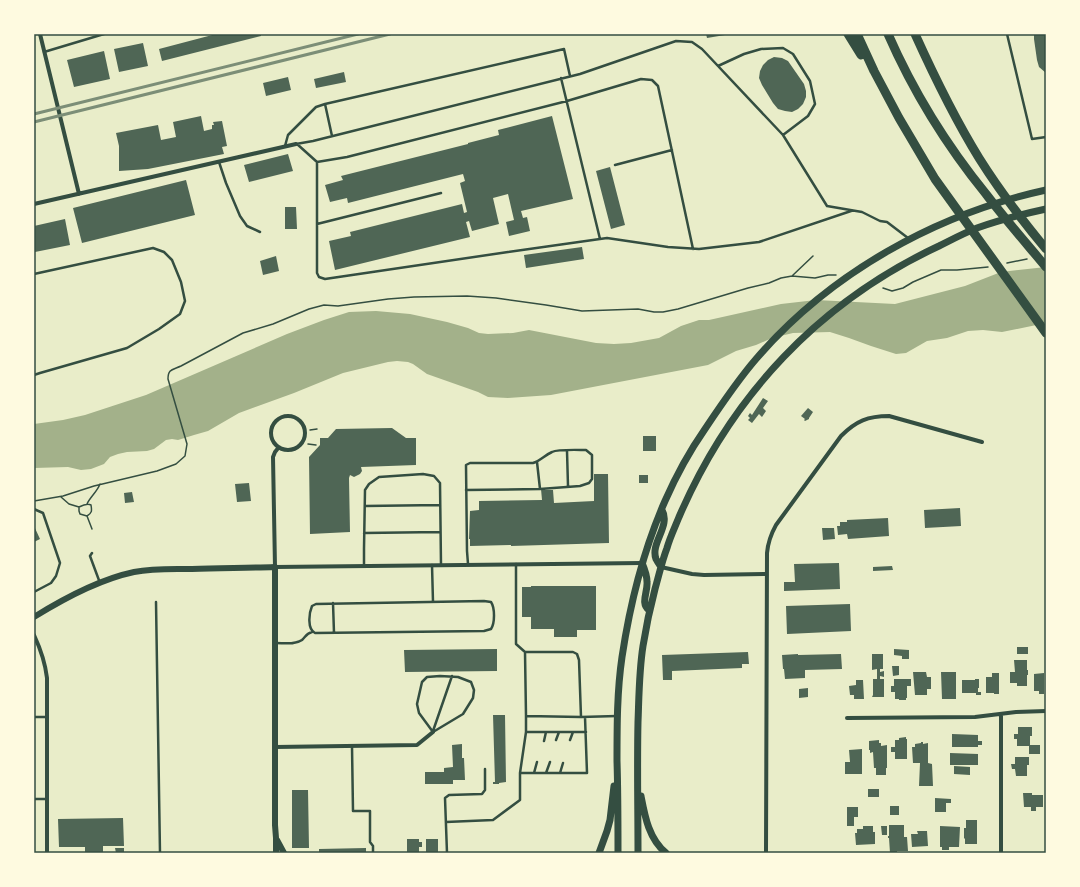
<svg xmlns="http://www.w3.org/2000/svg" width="1080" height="887" font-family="'DM Sans',sans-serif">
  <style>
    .water { fill: #a3b18a }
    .building { fill: #4f6655 }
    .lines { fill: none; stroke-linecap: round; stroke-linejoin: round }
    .path { stroke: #344e41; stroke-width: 1.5 }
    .service { stroke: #344e41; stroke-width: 2.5 }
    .minor { stroke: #344e41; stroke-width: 4 }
    .tertiary { stroke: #344e41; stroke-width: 6 }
    .secondary { stroke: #344e41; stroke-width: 7 }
    .motorway { stroke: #344e41; stroke-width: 9 }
    .rail { stroke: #7c8e77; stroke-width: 3 }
    .neatline { fill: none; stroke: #344e41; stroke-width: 1.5 }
  </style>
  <rect width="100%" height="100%" fill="#e9edc9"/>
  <path class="water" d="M1046 267V323L1002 332 983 330 968 331 947 338 927 341 906 353 896 354 871 346 849 338 830 332 793 333 772 338 756 345 736 351 708 365 551 395 508 398 488 397 478 392 427 374 413 364 408 362 397 361 388 362 343 373 294 393 239 413 208 431 194 435 178 440 172 439 166 440 154 449 147 451 127 452 118 454 110 457 104 464 91 469 81 470 68 467 34 468V424L63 420 85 415 146 395 287 334 324 320 349 312 376 311 410 314 447 322 468 328 479 333 488 334 513 333 529 330 596 343 614 344 631 343 659 338 681 326 699 320H709L781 304 816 300 895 304 965 286 1001 272Z"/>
  <path class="building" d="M216 34H261V36L162 61 159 49Z
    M706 34H725V35L707 38Z
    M1034 34H1046V73L1039 67 1037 60 1034 39Z
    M143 43 148 66 119 72 114 49Z
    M104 51 110 79 74 87 67 60Z
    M774 57 782 58 788 61 804 84 806 91V97L803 104 798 109 792 112 785 111 778 109 773 103 762 85 759 78 760 71 763 65 768 60Z
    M344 72 346 82 316 88 314 79Z
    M288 77 291 90 266 96 263 83Z
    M201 116 204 131 212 129V125H214L213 122 222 121 227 146 222 147 224 154 148 169 119 171V146L116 133 158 125 161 140 176 137 173 122Z
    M552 116 573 199 521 211 523 218 527 217 530 231 509 236 506 222 514 220 508 194 493 198 499 224 472 231 469 221 466 222 470 237 335 270 329 241 351 236 350 232 462 204 464 213 467 212 460 183 465 181 463 174 348 203 347 198 330 202 325 185 343 180 341 176 468 144V143L499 135 498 130Z
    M288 154 293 171 249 182 244 165Z
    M610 167 625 225 611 229 596 171Z
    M186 180 195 215 82 243 73 208Z
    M285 207H296L297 229H285Z
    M65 219 70 245 35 252 34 246V226Z
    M582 247 584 259 526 268 524 255Z
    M276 256 279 271 263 275 260 261Z
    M763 398 768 401 763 408 766 411 762 417 759 414 752 423 748 420 750 418 748 416 750 413 752 415Z
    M808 408 813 412 809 418V419L805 421 804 420 805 419 801 416Z
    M392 428 406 438H416V465L361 467 362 471 360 474 354 477 350 475 349 478 350 532 310 534 309 457 320 445V438H328L336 429Z
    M643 436H656V451H643Z
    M594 474H608L609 543 511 546V545L470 546V539H469L470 511 479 510V501L542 500 541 489H545V490H553L554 503 594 501Z
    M639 475H648V483H639Z
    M249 483 251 501 237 502 235 484Z
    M132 492 134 502 125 503 124 493Z
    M960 508 961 526 925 528 924 510Z
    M888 518 889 536 848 539 847 534 838 535 837 526H840V522H847V520Z
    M34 526 40 539 34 542Z
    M822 528H834L835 539 823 540Z
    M839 563 840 589 784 591V582H795L794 564Z
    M892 566 893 570 873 571V567Z
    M531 586H596V630H577V637H554V629H531V617H522V587H531Z
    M850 604 851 631 787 634 786 606Z
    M1017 647H1028V654H1017Z
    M497 649V671L405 672 404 650Z
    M894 649 909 650V659H902V656L894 655Z
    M748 652 749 664H742V668L672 671V680H663L662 655Z
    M798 654V655L841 654 842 669 805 670V678L785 679 784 669H783L782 655Z
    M872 654H883V669H880V672L884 671V677L880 676V679H884V697H872L873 695V679H877V669L872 670Z
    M1014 660H1027V670H1028V675H1027V686H1017V683H1010V672H1015Z
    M892 666H899V675L893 676Z
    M913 672H926L927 677H931V689H927V695H915Z
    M941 672H956V699H942Z
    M992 673H999V694H994V693H986V677H992Z
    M1044 673V694H1039V691H1034V674Z
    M894 679H911V686H907V698H906V700H899V699H895V692H891V686H894Z
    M975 679H979V688H978V692H981V695H976V693H962V680H975Z
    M856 680H863L864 699H854V695H850L849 686 856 685Z
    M808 688V697L799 698V689Z
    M493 715H505L506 782 499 783V784H493V782H495Z
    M1018 727H1032V736H1030V745H1040V754H1029V746H1017V739H1014V734H1018Z
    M952 734 978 735V741H982V745H978V747H952Z
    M906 737V739H907V759H895V752H891V747H895V740H899V738Z
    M879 740V743H881V746L887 745V768H886V775H876V768H874L873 752 870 753V750H869V741Z
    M921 742H923V744L928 743V763L932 764 933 786H919L920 763H913L912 747H915V744L921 743Z
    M462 744V758H464L465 780H453V784H425V772H444V768L453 767 452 745Z
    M862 749V774H845V762H850L849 750Z
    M950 753 978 754V765H950Z
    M1015 757H1029V765H1027V776H1016L1015 769H1012L1011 764H1015Z
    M954 766 970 767V775L954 774Z
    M868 789H879V797H868Z
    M292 790H308L309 848H292Z
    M1023 793H1032V795H1043V807H1036V811H1031V807H1024Z
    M935 798 951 799V803H946V812H935Z
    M890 806H899V815H890Z
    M847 807H858V817H854V826H847Z
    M123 818 124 846H103V853H85V847H59L58 819Z
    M966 820H977V844H965V838L964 839V828H966Z
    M889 825H904V837H907L908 851H897V853H890L889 838H888V836H889Z
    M863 826H873V832H875V844L856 845 855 833H857V829H863Z
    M881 826H887V835H882Z
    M940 826 960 827 959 847H949V850H942V847H940Z
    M917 831H927L928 846 912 847 911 834H918Z
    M407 839H419V842H422V847H419V853H407Z
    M426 839H438V853H426Z
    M115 848H124V853H116Z
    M366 848V853H319V849Z"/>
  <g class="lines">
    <path class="path" d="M1007 263 1027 259
      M792 276 813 256
      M883 288 892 291 903 288 913 282 941 270H957L988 267
      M310 430 317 429
      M308 444 316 445
      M61 497 69 504 79 507V511L80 514 87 516 92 529
      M34 501 63 496 94 486 157 471 176 464 185 456 187 444 168 379C168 369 172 370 181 366L243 333 273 324 309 309 324 305 338 306 388 299 414 297 467 296 496 298 546 305 582 311 638 309 654 312H663L678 309 748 288 769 283 781 278 792 276 815 278 828 275H836
      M87 504C90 497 97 492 100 484
      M79 507C83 505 87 503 91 505 92 511 92 513 87 516"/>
    <path class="service" d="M1007 34 1032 139 1046 137
      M44 52 104 34
      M718 66 744 54 761 49 783 48 793 54 810 81 815 104 808 116 783 135
      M561 78 600 239
      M332 136 325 104 564 49 570 76
      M296 144 313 141 580 74 676 41 692 42 702 49 783 135 827 206 862 212 880 221 887 222 908 238
      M297 144 317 162V273L319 277 325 279 508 252 607 238 668 247 699 249 759 242 851 211
      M285 146 288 135 316 107 325 104
      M219 162 226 183 240 216 247 226 260 232
      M317 162 347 157 567 101 641 79 652 80 658 86 693 249
      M615 165 672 150
      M317 224 441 193
      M34 274 153 248 164 252 172 260 181 282 185 301 180 314 159 329 127 348 40 373 34 375
      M567 451 568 486
      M537 462 540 489
      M466 490 540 489 580 486 589 483 592 479V455L586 450C578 450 558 449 552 452 545 455 540 461 533 463H470L466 465 467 551 468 564
      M365 506 440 505
      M34 509 43 513 60 563 56 576 51 583 34 592
      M364 533 440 532
      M92 553 90 556 100 583
      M516 564V644L525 652H573L577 654 579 660 581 717 617 716
      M432 565 433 602
      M364 566V549L365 490 369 484 379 477 423 474 434 476 440 483 441 565
      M484 601 491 602C495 608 495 623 491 629L484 631 315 633C307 629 309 613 312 606L316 604Z
      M156 602 160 853
      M333 603 334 633
      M276 643C284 643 295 645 302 640 306 636 307 633 312 632
      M525 652 526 716 581 717
      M440 676 458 677 471 682 474 690 473 698 463 714 433 732 419 713 417 704 422 682 427 677Z
      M34 717H47
      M433 731 452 676
      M526 732H586
      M556 740 559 732
      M570 740 573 732
      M544 741 546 732
      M352 746 353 811H370V842L373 846V853
      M520 773H587L585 717
      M534 773 537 762
      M546 773 550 762
      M560 773 563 763
      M34 799H47
      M446 822 493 820 520 800V773L526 732V716
      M447 853 445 798 449 795 482 794 485 790V769"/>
    <path class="minor" d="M40 34 79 194
      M34 204 296 144
      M271 433a17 17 0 1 1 34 0a17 17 0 1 1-34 0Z
      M279 447 275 452 273 457 275 567 642 563
      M661 567 692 574 704 575 767 574
      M34 635C41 650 45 661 47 678V853
      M1001 714V853
      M847 718 975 717 1016 712 1046 711
      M275 747 417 745 433 732
      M766 853 767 553C768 542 771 534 776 525L841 436C856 421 868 416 889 416L982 442"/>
    <path class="tertiary" d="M34 617C63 599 101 579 134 572 154 568 173 569 192 569 220 568 247 568 275 567V825L276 838V853
      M277 840 284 853"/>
    <path class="secondary" d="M642 563C645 570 647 575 647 582 648 592 640 603 649 610
      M661 567C659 564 657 561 656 559 650 543 671 526 662 510
      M641 796C645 817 649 839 666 853
      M599 853 607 831 610 820 614 786
      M618 853C618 822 618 792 617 761 617 726 617 691 622 657 630 604 643 551 665 501 676 476 689 452 705 429 721 405 737 381 756 359 830 273 936 214 1046 190
      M638 853C638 809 637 766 638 722 639 697 639 671 643 646 646 627 650 608 655 589 659 575 662 561 667 548 670 537 675 527 679 517 731 396 819 302 939 246 951 240 964 233 977 228 999 220 1023 214 1046 209"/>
    <path class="motorway" d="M848 34 861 55
      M857 34 874 71 899 118 935 179 1046 333
      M888 34C913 91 947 146 986 194 1005 219 1026 243 1046 267
      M915 34C934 76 955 119 979 158 999 190 1022 220 1046 249"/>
    <path class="rail" d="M34 114 358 34
      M34 122 390 34"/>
  </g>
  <rect width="1080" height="887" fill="none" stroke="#fefae0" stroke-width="70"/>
  <rect x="35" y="35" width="1010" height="817" class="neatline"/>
</svg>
